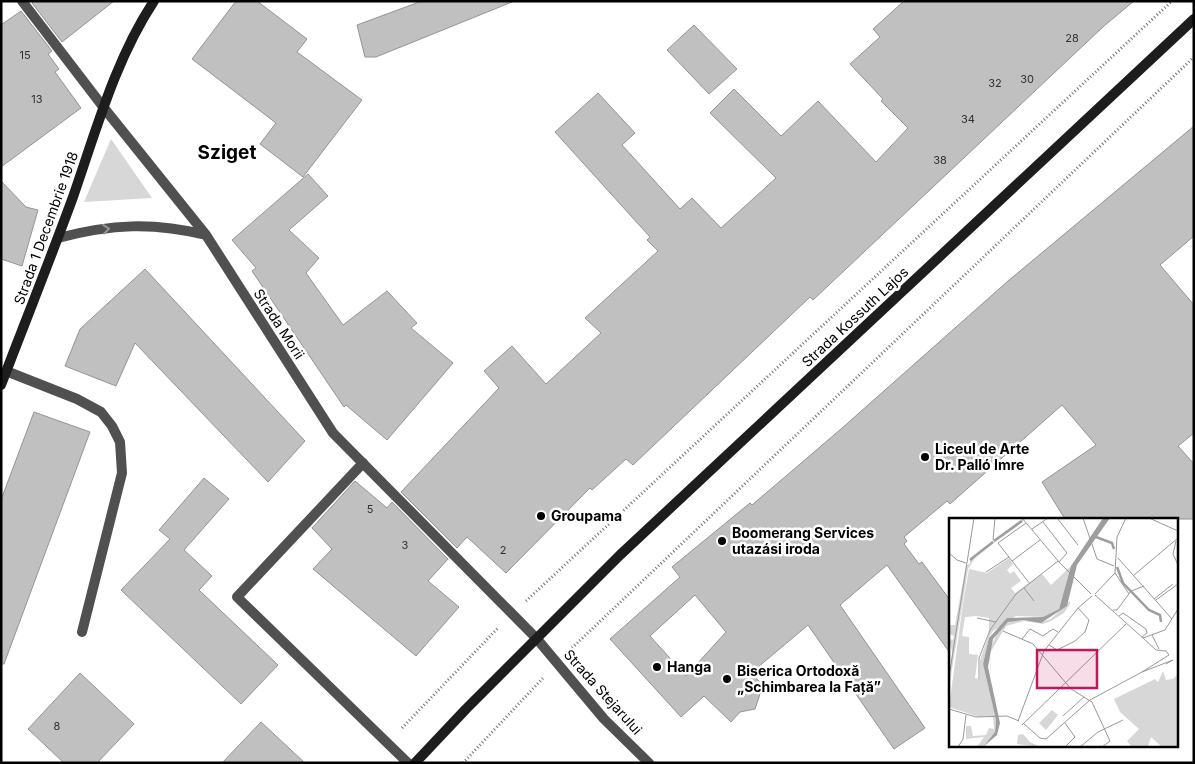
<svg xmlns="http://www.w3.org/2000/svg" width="1195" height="764" font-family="Inter,sans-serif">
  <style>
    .green { fill: #d7d7d7 }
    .building { fill: #c0c0c0; stroke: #949494; fill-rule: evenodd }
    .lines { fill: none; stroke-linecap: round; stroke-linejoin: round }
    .path { stroke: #727272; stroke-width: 3; stroke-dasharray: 1 2.5; stroke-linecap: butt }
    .lane { stroke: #505050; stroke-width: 10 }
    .street { stroke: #505050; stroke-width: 10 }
    .secondary { stroke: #1d1d1d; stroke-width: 10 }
    .oneway { stroke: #969696 }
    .poi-dot { fill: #000; stroke: #fff; stroke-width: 2 }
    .labels { text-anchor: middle; stroke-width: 5; stroke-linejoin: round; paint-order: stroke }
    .number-label { font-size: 11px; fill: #303030 }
    .street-label { font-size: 14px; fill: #000; stroke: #fff }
    .poi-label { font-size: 14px; font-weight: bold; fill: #000; stroke: #fff; text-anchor: start }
    .district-label { font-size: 19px; font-weight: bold; fill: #000; stroke: #fff }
    .inset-river { fill: none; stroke: #9e9e9e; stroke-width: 2.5 }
    .inset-road { fill: none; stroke: #999; stroke-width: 1 }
    .view { fill: #c2185b; fill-opacity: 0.15; stroke: #c2185b; stroke-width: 2.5 }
    .inset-edge { fill: none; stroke: #000; stroke-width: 2.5 }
  </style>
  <rect width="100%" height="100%" fill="#fff"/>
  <path class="green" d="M111 139 152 198 84 202Z"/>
  <path class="building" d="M34 1H114L62 42 32 3Z
    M236 1H257L307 39 297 52 362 100 303 177 260 144 276 123 192 59Z
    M422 1H512V2L376 57H365L357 25Z
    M904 1H1134L1104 26 813 300 810 297 633 465 626 459 592 490 590 488 506 573 467 537 457 548 401 492 499 388 484 371 512 346 546 384 601 333 585 318 658 251 647 240 650 237 555 132 598 93 635 133 622 145 680 209 692 198 721 228 776 178 710 113 734 89 781 136 818 101 876 162 908 128 881 101 883 99 850 64 880 37 873 29Z
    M21 11 52 51 48 54 59 69 55 72 81 108 1 167V25Z
    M694 25 737 69 709 94 667 50Z
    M1194 126V236L1160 265 1194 305V433L1178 446 1194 464V519H1065L1042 482 1096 445 1062 405 950 504 947 501 904 537 907 541 904 544 919 564 922 562 950 600V653L887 565 840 605 925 728 894 749 808 625 751 673 763 685 755 709 740 712 731 722 704 696 681 717 610 639 680 577 672 567 750 503 752 505 841 429 1008 281ZM695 595 726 632 686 676 650 636Z
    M308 174 328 196 289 230 319 258 306 273 343 325 387 291 417 323 411 328 453 363 387 440 346 405 344 407 252 271 256 268 232 240Z
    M1 181 26 207 38 210 22 266 1 259Z
    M145 269 305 441 268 482 135 343 116 386 65 366 80 329Z
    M34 412 90 432 4 664H1V500Z
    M204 478 229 499 184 550 212 576 199 590 278 665 241 704 121 590 170 539 159 530Z
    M355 481 387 508 392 502 448 559 428 581 459 607 416 656 313 569 332 549 312 528Z
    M80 673 134 724 97 763H64L28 729Z
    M261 722 305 763H222Z"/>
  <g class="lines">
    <path class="path" d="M526 601 1172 1
      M572 648 1194 57
      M402 728 498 628
      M463 763 543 678"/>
    <path class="lane" d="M6 371 77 399 101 412 112 426 120 442 122 473 82 632
      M363 463 237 597 408 763"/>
    <path class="street" d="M22 1 104 108 206 235 333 433 537 639 604 719 649 763
      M58 238C111 224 153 222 206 235"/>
    <path class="secondary" d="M1 385C25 322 50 260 73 197 96 131 115 60 154 1
      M415 763 466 709 620 555 1194 19"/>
  </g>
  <defs><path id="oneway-chevron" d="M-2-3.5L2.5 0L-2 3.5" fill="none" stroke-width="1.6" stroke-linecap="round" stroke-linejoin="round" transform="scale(1.25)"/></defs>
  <use class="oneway" href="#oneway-chevron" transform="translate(106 229) rotate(-7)"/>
  <g class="poi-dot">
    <circle cx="925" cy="457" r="5"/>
    <circle cx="541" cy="516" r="5"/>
    <circle cx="722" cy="541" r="5"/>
    <circle cx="657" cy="667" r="5"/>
    <circle cx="727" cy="679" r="5"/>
  </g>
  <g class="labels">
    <g class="number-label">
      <text x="1072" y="42">28</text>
      <text x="25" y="59">15</text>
      <text x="1027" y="83">30</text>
      <text x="995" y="87">32</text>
      <text x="37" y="103">13</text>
      <text x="968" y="123">34</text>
      <text x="940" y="164">38</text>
      <text x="370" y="513">5</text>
      <text x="405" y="549">3</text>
      <text x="503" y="554">2</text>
      <text x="57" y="730">8</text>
    </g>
    <g class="street-label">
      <text transform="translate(46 228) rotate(-70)" y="5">Strada 1 Decembrie 1918</text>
      <text transform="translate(855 317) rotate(-43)" y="5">Strada Kossuth Lajos</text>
      <text transform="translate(279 324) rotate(57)" y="5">Strada Morii</text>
      <text transform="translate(603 692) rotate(48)" y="5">Strada Stejarului</text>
    </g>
    <g class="poi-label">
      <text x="935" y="454">Liceul de Arte<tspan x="935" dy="16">Dr. Palló Imre</tspan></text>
      <text x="551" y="521">Groupama</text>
      <text x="732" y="538">Boomerang Services<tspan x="732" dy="16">utazási iroda</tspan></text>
      <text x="667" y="672">Hanga</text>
      <text x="737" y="676">Biserica Ortodoxă<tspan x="737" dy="16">„Schimbarea la Față”</tspan></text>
    </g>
    <g class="district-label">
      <text x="227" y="159">Sziget</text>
    </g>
  </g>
  <g transform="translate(949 518)">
    <rect width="229" height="229" fill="#fff"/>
    <path d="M74 0H78L28 37 19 51 0 170 3 134 0 121 4 122 5 118 0 116V107H6L17 47 21 46V40ZM60 40 64 46 58 52 61 56 65 53 72 63 62 70 66 75 93 56 102 67 122 48 110 91 94 99 67 98 44 113 40 120 34 146 47 202 46 214 34 229H28L35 219 17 221V208H22L24 218 37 217 40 210 45 211 44 198 30 199 0 189 14 85 20 51 38 55ZM27 98 40 100V116L31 142V161L26 160 29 137 20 136V119L13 118 16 99ZM121 83V86L115 95 102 103 94 106 75 103 57 108 41 135 42 159 40 133 51 109 62 103 74 102 92 104 102 101ZM214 153 217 162 224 161 229 156V229H213L202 219 199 229H183L178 223 190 211 171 194 165 181 206 161 209 164ZM103 192 109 197 97 212 90 205ZM74 216 81 224 91 229 68 226 69 217Z" fill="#d7d7d7" fill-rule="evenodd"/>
    <path d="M154 0H161L128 47 118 88 92 105 74 102 59 104 44 121 39 149 51 205 48 217 34 229 46 214 47 202 34 146 40 120 58 100 94 99 110 91 122 48Z" fill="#9e9e9e"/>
    <path class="inset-river" d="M147 19 163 25 165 31M45 23 73 3M21 42 44 24M168 49 174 65 200 92 211 97 212 104"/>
    <path class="inset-road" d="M73 0 110 44 142 76M108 0 129 27M134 0 148 41 165 48M200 0 229 13M94 4 118 35 110 44M77 5 49 25 81 66M83 11 99 0M44 22 46 0M227 23 224 36 229 47M0 35 8 42 17 45M169 40 223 101M63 43 91 22M37 54 60 39M166 55 180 76M185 57 229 20M75 70 85 83M146 76 166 55 168 19 177 0M146 77 194 120 216 112 229 91M205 81 224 66M207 82 229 66M164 92H168L182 73 195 68M170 98 174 95 197 111 198 115 193 119M28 100 47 104M54 113 84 126 122 171 143 184 161 223 153 229M203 117 210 131M194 120 207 132 217 133M73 121 81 111 94 118 104 111 109 114M100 127 108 132 126 123 136 114 140 102 129 90M217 133 220 137 193 154 224 142 217 146M0 159 25 0M30 161V140L41 112 67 76 109 43M0 191 27 199 58 198 70 203M114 198 135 179M69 203 95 133 129 90 143 78M75 206 91 220 97 221 141 182 193 154M73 207 177 106M9 229 14 221 17 197M116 229 126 219 116 205M131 229 149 214 174 202"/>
    <path class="view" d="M88 132H148V170H88Z"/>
    <rect width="229" height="229" class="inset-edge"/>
  </g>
  <rect width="1195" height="764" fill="none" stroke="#000000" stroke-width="5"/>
</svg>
